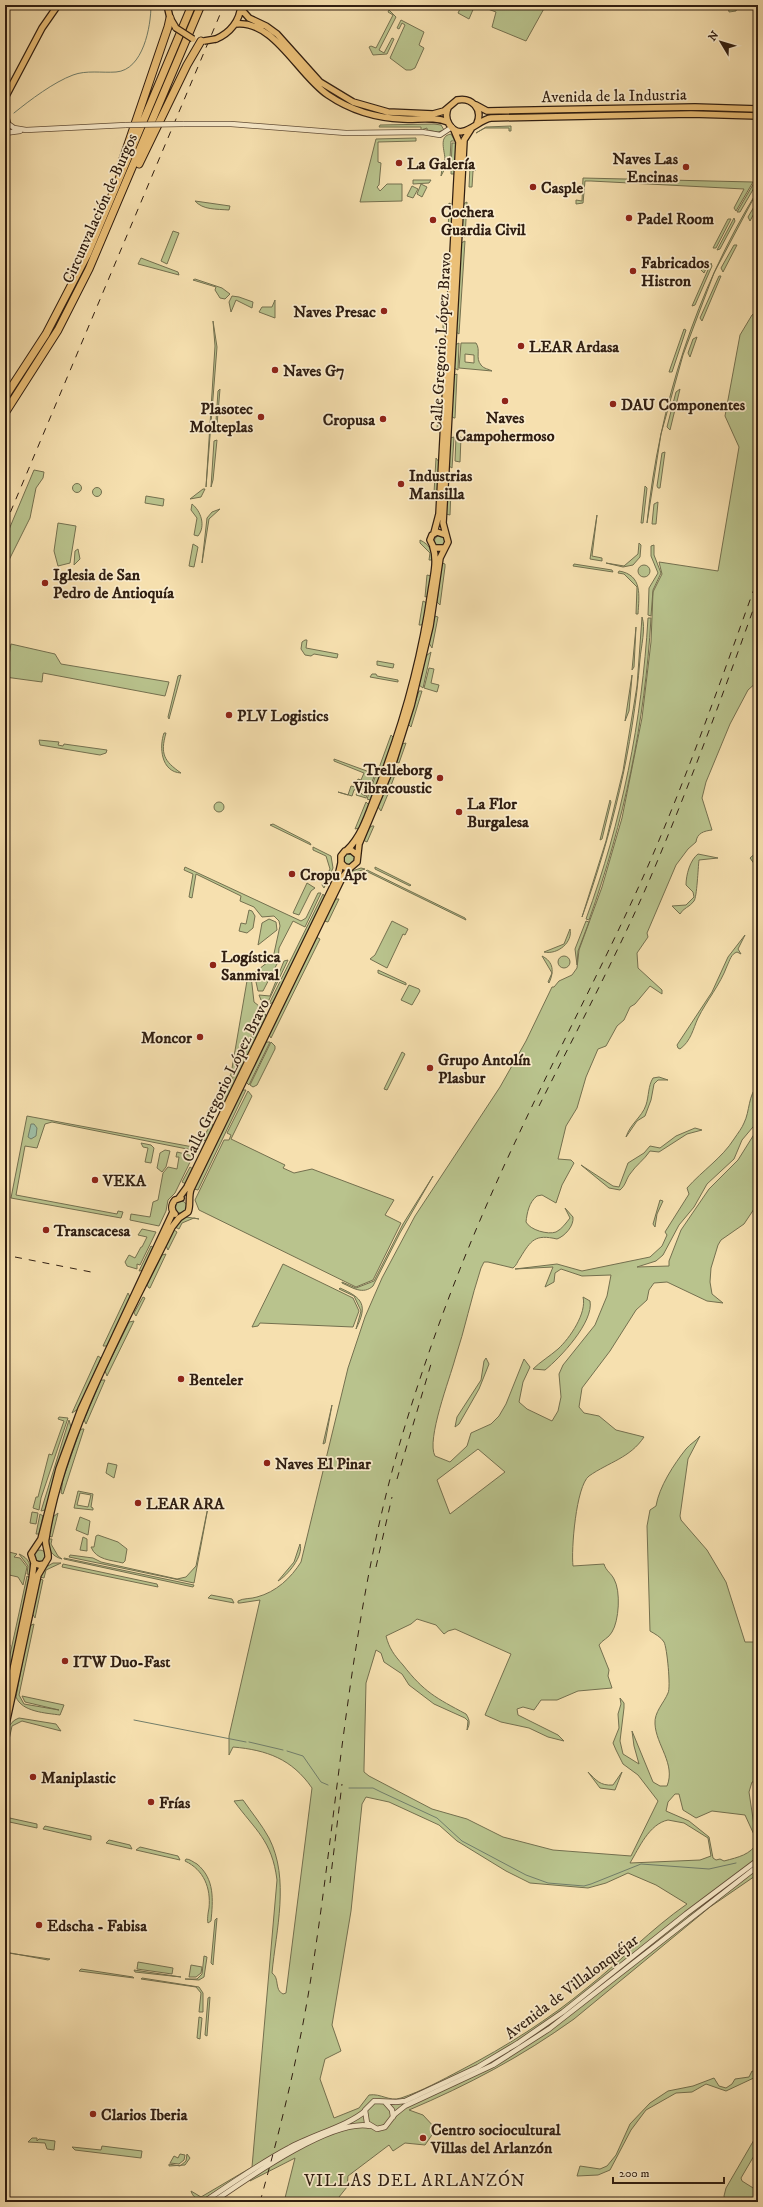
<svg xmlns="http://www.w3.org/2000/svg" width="763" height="2207" font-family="'IM FELL DW Pica',serif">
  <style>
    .green { fill: #b9c38d; stroke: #74704f; fill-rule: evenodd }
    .water { fill: #9ebea5; stroke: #727e6a }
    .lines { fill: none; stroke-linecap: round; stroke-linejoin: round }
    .stream { stroke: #727e6a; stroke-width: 1 }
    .minor-casing { stroke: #624e38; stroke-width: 6 }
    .major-casing { stroke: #301e11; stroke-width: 8 }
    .highway-casing { stroke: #301e11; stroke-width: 9 }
    .minor { stroke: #f9ebcb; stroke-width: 4.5 }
    .major { stroke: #ebc078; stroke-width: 5.5 }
    .highway { stroke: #ebc078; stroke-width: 7 }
    .rail { stroke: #301e11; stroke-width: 1; stroke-dasharray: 7 7; stroke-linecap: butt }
    .minor-bridge-casing { stroke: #624e38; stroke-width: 6; stroke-linecap: butt }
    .major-bridge-casing { stroke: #301e11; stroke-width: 8; stroke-linecap: butt }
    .minor-bridge { stroke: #f9ebcb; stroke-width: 4.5 }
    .major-bridge { stroke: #ebc078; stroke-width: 5.5 }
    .poi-dot { fill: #8f2418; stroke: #f9ebcb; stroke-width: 1.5 }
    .labels { text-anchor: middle; stroke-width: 3.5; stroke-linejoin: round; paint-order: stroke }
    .street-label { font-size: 16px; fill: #301e11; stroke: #f9ebcb }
    .poi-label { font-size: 16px; font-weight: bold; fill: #301e11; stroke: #f9ebcb; text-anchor: start }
    .neighbourhood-label { font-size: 17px; letter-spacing: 1px; fill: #301e11; stroke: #f9ebcb }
  </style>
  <rect width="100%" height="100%" fill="#f6e0af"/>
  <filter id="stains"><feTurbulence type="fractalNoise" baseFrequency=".005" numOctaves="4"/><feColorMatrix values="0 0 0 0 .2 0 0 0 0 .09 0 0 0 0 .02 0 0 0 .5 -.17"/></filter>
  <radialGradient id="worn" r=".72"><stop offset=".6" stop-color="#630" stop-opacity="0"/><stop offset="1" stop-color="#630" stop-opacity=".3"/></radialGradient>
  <path class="green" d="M462 5H475L469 19 458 13Z
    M477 5H546L526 41 492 27 496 12Z
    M728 5H738L736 11 729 12Z
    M389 10 396 17 379 50 384 53 392 38 394 39 387 54 373 55 369 47 371 46 376 48 393 15 388 12Z
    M401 20 424 32 419 45 424 48 415 68 411 70H406L390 58 405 25 402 23 399 29 397 28Z
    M434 124 441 125 444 130 438 132 427 130V128L421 130V127H379L380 125Z
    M511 126V131H509V128H485L476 133 486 127Z
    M451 134 455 141H451L450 159 441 176 443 161 445 160C445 151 438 136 451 134Z
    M416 138V141L378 142V162L381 163 379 185 377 187 380 191 387 184H402V201L360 202 376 139Z
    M452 143H456L455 174H451Z
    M470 166 476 170 473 171 472 187H469Z
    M758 176V181L740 212H737Z
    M583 178 753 182 736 211 734 208 744 189 591 181H585L583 203 576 204V200L582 201Z
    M413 180H431L429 183 413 184Z
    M421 184 427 187 422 197 417 194Z
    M412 186 418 189 413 198 407 196Z
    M758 190 714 273 683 355 661 434 647 523C659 405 696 291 758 190Z
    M758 200V206L750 221 748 217Z
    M195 201 230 206 229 210C216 209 203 210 195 201Z
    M467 202 465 237 461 234 463 204Z
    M449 203 453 205 451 234 448 235Z
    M734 218 735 221 720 249 717 250Z
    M728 219H731L716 248H713Z
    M173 231 179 233 167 264 161 261Z
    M465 241 459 334 456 332 461 243Z
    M734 245H737L723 272 721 268Z
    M446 254 450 255 448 273H446Z
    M141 258 178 272 179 275 138 264Z
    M698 261 709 262 704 273 698 267Z
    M711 263 712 266 695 305 692 306Z
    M719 276H721L702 321 700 318Z
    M195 279 222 288 230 294 225 299 220 298 215 290 216 287 193 280Z
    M232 296 239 297 253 302 252 308 236 300 231 312 229 302Z
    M444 297 448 299 445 313 447 326 444 329 443 328Z
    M275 300V318L259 312 262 307H272Z
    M758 310V681L748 690 730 724 706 782 702 798 712 830C704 831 697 833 696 842L688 849 676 865 647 933 648 937 637 953 638 968 662 990V994L650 986 635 1004 630 1007 624 1020 617 1026 606 1046 598 1049 586 1077 577 1108 566 1126 558 1159 571 1160 574 1163 562 1185 556 1203 542 1195 537 1196C529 1202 527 1213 526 1222 530 1230 548 1235 556 1232 562 1229 566 1223 570 1218L565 1208 573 1217C574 1226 565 1236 557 1239 535 1234 531 1240 520 1258 517 1262 517 1265 513 1268L488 1262H484L481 1268C471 1298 465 1329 455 1359 450 1378 426 1440 435 1456L450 1462 467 1446 471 1433 491 1424 499 1416 506 1404 524 1359 530 1367 523 1382 519 1402 527 1409 552 1421 558 1411 561 1397 559 1374 563 1365 595 1325 607 1296 611 1275 582 1276 561 1269 555 1273 554 1282 545 1287 553 1267 515 1269 557 1264 582 1271 650 1257 662 1246 667 1235 665 1232 689 1194 687 1188C703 1170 722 1158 734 1139 738 1133 742 1128 744 1123 750 1111 748 1095 758 1085V1121L742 1140 734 1159 707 1184 694 1207 679 1225 663 1255 656 1261 637 1267 669 1266V1261L681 1230 709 1189 738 1160 758 1128V1203L744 1224 721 1240 718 1245 711 1268 710 1282 712 1294 723 1303 707 1301 667 1282 654 1283 649 1290 647 1300 636 1310 610 1351 582 1388 579 1407 584 1413 599 1416 616 1430 644 1437C630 1458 609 1462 589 1476 576 1486 571 1550 573 1566L604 1564C606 1571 611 1573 614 1579 621 1591 619 1621 612 1632 609 1638 602 1640 599 1645L609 1670 608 1676 612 1688 578 1691 557 1700H541L534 1710 523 1707 517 1709 518 1715 558 1735 564 1741 548 1737 529 1728 501 1722 485 1715 511 1654 455 1629 448 1631 444 1634 436 1625 417 1619 411 1624 386 1636C389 1648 394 1655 403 1665 424 1692 436 1698 466 1714 470 1720 470 1724 467 1730L468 1721 465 1718 434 1704 409 1685 402 1674 384 1662 381 1653 376 1650 366 1683 364 1768V1772L369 1776 432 1809 467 1819 503 1837 553 1850 631 1856 658 1801 638 1775 623 1764 616 1750 613 1743 619 1728 618 1714 621 1704 620 1698 624 1703V1708L620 1741 623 1754 639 1764 634 1746 632 1731 653 1782 660 1786H667C676 1764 656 1745 655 1724 654 1712 664 1703 668 1693 671 1688 667 1647 664 1642 661 1637 655 1634 650 1631L647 1526 650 1510 656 1506C659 1487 674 1464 686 1449 690 1444 696 1441 700 1436L688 1459 680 1516 681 1520 707 1550 726 1582 745 1642H758V1781L752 1782 749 1792 756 1839 745 1815 712 1811 696 1818 683 1810 679 1794H675L668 1802 666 1811 689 1821 709 1837 713 1858 716 1860 720 1859 724 1861C739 1857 750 1855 758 1842V1874L710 1907 574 2019C521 2057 468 2085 409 2110L423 2115 436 2129 425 2145 405 2143 393 2151 389 2145 348 2176 347 2187 335 2202H284L295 2158 250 2181 251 2174 207 2202 252 2168 202 2200C196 2199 193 2197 191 2191L201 2197 252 2167 277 1880C272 1840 255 1830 234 1801L243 1800C252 1813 262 1825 269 1838 290 1879 276 1930 272 1973 280 1978 274 1990 283 1994L286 1993 312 1788C292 1759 267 1750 233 1747L229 1755V1736L260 1600 240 1603H238V1601C243 1598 251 1599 257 1597 276 1592 291 1578 301 1562L348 1368 365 1317 382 1278 415 1216 500 1087 526 1041 552 987H554L559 981 572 975 577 968 579 950 602 887 622 818 642 718 651 642 653 592 662 574 659 562 718 571 739 447 725 416 740 335 752 315ZM478 1449 505 1472 450 1514 437 1480ZM366 1797 389 1802 439 1825 457 1841 506 1871 530 1883 588 1888 606 1883 628 1873 656 1885 687 1904C651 1929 622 1960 588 1987 548 2020 507 2046 461 2070 442 2080 422 2091 401 2098 389 2102 381 2093 369 2095L359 2108 334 2118 320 2079 325 2059 341 2051 332 2025 351 1911 362 1804ZM668 1820 684 1823 708 1838 711 1856 700 1860 630 1863C639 1848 649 1824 668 1820Z
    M213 321 217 347 206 487 215 346Z
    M684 329 686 330 672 372H669Z
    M697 337 690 357 688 353 693 339Z
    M459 343 458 370 454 368 455 345Z
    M461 343H476C481 350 475 358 481 365 484 369 489 369 492 371L459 368ZM465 354 474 355V363L465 362Z
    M441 363 444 365 443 393 439 395Z
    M457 374 455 418H454L451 416 454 375Z
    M220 389 217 425 216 421 218 391Z
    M680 389 670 430 667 427 676 392Z
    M439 400 443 403 441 427 437 429Z
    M454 437 452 468 449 466 450 438Z
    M456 437H461L460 462 455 461Z
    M217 440 213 480 211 487 214 441Z
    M665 452 660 488H658L657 486 662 453Z
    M436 458 439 462 438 490 434 493Z
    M34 470 44 472 43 478 36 488 30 518 5 568V539Z
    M72.5 488a4.5 4.5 0 1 1 9 0a4.5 4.5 0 1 1-9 0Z
    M645 486 647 488 643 523H641Z
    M92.5 492a4.5 4.5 0 1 1 9 0a4.5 4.5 0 1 1-9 0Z
    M203 489H205L201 497 190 499Z
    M449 490H451L450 515 446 514 447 491Z
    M146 496 164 499 163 506 145 503Z
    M658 502 656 524H652L654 504Z
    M192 504C201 511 206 526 198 536L194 535 197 518 191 510Z
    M220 509 209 519 202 563 207 518 212 512Z
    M597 515 592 556 602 558V561L590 559Z
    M58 523 76 526 70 563 58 566 54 551Z
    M434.5 541a5.5 5.5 0 1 1 11 0a5.5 5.5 0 1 1-11 0Z
    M420 540C430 545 432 550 432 560H429L430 553 420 543Z
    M639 543 641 545 640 557 633 565 623 567 606 563 624 566 638 554Z
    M193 544 198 547 194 567 189 566Z
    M654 545V555L661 573 653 590 651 616 648 615 649 588 658 573 651 556V546Z
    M78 549 80 559 74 565 75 551Z
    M442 563 445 564V567L440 605 437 602Z
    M574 564 612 570 613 572 573 566Z
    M638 571a6 6 0 1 1 12 0a6 6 0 1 1-12 0Z
    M619 571C643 575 639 596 638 614H636L637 587 624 574 618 573Z
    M427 575 431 576 428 596 425 597Z
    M423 601 427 603 423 624 421 625H419Z
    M435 616 438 617 432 648 429 643Z
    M642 617C646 628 641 647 640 659 633 748 612 834 582 917L606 841 623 771 637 686Z
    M648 618H651C645 722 624 822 589 920L586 919C622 821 642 721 648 618Z
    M636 627 634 667 632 670Z
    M305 640H307L306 648 338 654 337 658 314 654 311 656 305 655 301 649 302 642Z
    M11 644 55 654 61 664 169 682 165 696 43 673 42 682 5 677Z
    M431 652 423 688 419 685 426 656Z
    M377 661 394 664 393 668 377 665Z
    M429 668 434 669 431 683 439 685 437 692 424 688Z
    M372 674H376L377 676 398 680V682L370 677Z
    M181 675 169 719 168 717 178 676Z
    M632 676 629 711 625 721 632 675Z
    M419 691H422L411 727 408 724Z
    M164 733H166C160 754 164 761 181 773 161 772 159 747 164 733Z
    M391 735 394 738 384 767 379 768Z
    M39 740 59 742 58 745 63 746 64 744 107 750 106 753 100 755 40 745Z
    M406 743 399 763 397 762 402 744Z
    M334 759 375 774 366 798 356 795 358 791 365 796 367 792 361 788 354 790 352 796 338 792 348 795 351 786 355 787 358 779 361 780 364 773 334 761Z
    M395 766 398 767 390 788 387 786Z
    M377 772 381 776 370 800 367 799Z
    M383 794H388L381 811 378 807Z
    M610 800 611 802 602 839 600 840Z
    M214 807a5 5 0 1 1 10 0a5 5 0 1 1-10 0Z
    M366 802 369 805 359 828 355 829Z
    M273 824 310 843 311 845 270 825Z
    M372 826H374L367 842 363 840 370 827Z
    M313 847 331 856 333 868 324 888 322 885 330 869 326 856 313 850Z
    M758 851V869L750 858Z
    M343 859a6 6 0 1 1 12 0a6 6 0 1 1-12 0Z
    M698 854 718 858 699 860C698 868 697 897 694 901 690 907 683 908 680 914L672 906 686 905 694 897 693 892 686 885C686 875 690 860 698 854Z
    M185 867 301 921 306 918 318 893H321L305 927 293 921 279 948 278 962 263 991H258L254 973 273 958 280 926 279 921 274 916 262 917 254 907 240 901 241 896 196 874 192 898 189 897 193 874 184 870Z
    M375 867 411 885 410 886 375 869Z
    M361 868 365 869 351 874 349 880 345 878 352 871Z
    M367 870 465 918 466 920 366 871Z
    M307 883 315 888 311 891 299 915 293 913Z
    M323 894 325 897 274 1002 269 1004Z
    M335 899H339L328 922 324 921Z
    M249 910 252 911 255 916 253 928 247 933 239 931 241 923 246 924Z
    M269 919 276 922 277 930 258 945 262 923Z
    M392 921 408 929 405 935 403 934 387 968 370 959 375 955Z
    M586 921 589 922 578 951 577 965 575 949Z
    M570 929C573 942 558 955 544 952L564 944Z
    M745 935 738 949 741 954 737 952C731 954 730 960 727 966 720 985 707 1000 698 1018 693 1029 691 1041 680 1049L678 1048 677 1045 712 992 728 957Z
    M316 937 320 939 271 1038 269 1035Z
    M558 962a6 6 0 1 1 12 0a6 6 0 1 1-12 0Z
    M542 956C554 962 554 972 549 983L548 982 552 973Z
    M288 960 267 1004 261 1000 259 995 270 996 284 961Z
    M378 970 406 983V985L378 973Z
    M248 975 251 976 254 1002 264 1010 218 1105V1099L231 1074Z
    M409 985 419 989 420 991 412 1005 401 1000Z
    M265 1011 266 1018 224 1106H219Z
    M265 1042H270L249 1085 246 1082Z
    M271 1042 275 1046V1049L257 1085 253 1087 250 1085Z
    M402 1052 405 1054 387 1090 384 1089Z
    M659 1077 668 1080H658L654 1084 651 1100 645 1116 637 1121 626 1137C630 1124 642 1117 646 1105 649 1096 648 1086 653 1078Z
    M242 1090H246L198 1190 194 1189Z
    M248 1091 252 1096 231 1139 285 1165 283 1168 294 1173 312 1169 394 1200 385 1215 401 1223 373 1280 356 1287 199 1210 195 1200 224 1140H229L231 1135 227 1133Z
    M27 1116 193 1147 192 1150 52 1122 45 1124 37 1148 25 1146 16 1195 117 1214 118 1211 123 1212 121 1218 11 1198Z
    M211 1123 214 1127 207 1140 202 1141Z
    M695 1128 702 1130 687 1134 659 1152 650 1151C644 1160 636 1165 630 1174 626 1179 626 1185 620 1190L609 1188 581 1165 613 1186 619 1187 628 1163 644 1153 650 1146 660 1148 676 1136Z
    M141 1143 151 1145 154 1148 151 1163 145 1162 148 1148 143 1147Z
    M165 1150 170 1151 166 1167 162 1172 157 1168 160 1153Z
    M177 1152 193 1156 175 1193 168 1200 166 1211 159 1226 130 1220 131 1214 150 1217 153 1202 158 1200 163 1173 168 1167 177 1169 179 1157H176Z
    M190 1167 193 1169 186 1184 182 1182Z
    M433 1176 400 1233 373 1286C363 1295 353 1288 342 1283V1282L356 1288 374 1281 403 1224Z
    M660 1200 663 1201 657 1214 655 1227 653 1224Z
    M175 1207a6 6 0 1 1 12 0a6 6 0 1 1-12 0Z
    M186 1217 199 1219 194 1218 182 1223 179 1229 175 1227 180 1220Z
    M142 1229 156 1232 140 1265 137 1264V1269L127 1266 125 1262 129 1255 135 1258 141 1247H142L147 1237 138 1235Z
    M174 1230 177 1232 168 1250 166 1246Z
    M151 1246 154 1248 144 1270 139 1271Z
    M166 1254 150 1288H149L147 1285 162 1255Z
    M283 1264 353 1298 359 1311 353 1327 260 1323 258 1326 252 1327Z
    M340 1288C363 1298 368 1305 356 1329L361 1311 354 1296 339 1289Z
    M128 1293 130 1297 107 1346H103Z
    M143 1297 145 1298 136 1316 134 1313Z
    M583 1297 590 1301C594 1322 560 1358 545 1370L533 1369C540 1362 550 1356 558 1349 570 1338 587 1313 583 1297Z
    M134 1321 107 1376 105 1371 129 1322Z
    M98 1356 101 1358 78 1409 72 1413Z
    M486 1358 489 1364 479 1389 459 1424 455 1427 457 1417 481 1380 484 1361Z
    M101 1380H105L86 1424 84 1420Z
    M332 1405 325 1443 323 1444Z
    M59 1417 68 1418 41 1498 39 1510 33 1508 36 1497H38L49 1454 52 1455 64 1421 58 1419Z
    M69 1420 71 1427 45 1510 41 1511Z
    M82 1429H84L63 1494 61 1493 63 1479 80 1430Z
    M108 1463 117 1465 114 1478 106 1473Z
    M78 1491 93 1494 91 1507 93 1508V1510L74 1508ZM80 1493 91 1495 88 1507 77 1505Z
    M209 1502 194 1583 69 1557 70 1555 93 1558 101 1562 177 1579 186 1577 196 1566Z
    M32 1512 38 1513 36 1524 30 1523Z
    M58 1513 52 1537 49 1536 53 1517Z
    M40 1514 43 1516 39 1534H36Z
    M80 1517 90 1521 88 1535 76 1530Z
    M98 1535 118 1542 127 1549 125 1561 123 1563C111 1560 96 1560 91 1547H94L96 1536Z
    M83 1537 87 1539V1551L80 1550Z
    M48 1539H52L51 1544 58 1556 62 1559C51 1556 48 1549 48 1539Z
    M300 1544C304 1556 287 1576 278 1581L294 1562Z
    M34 1556a6 6 0 1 1 12 0a6 6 0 1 1-12 0Z
    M5 1551 17 1554 14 1557 20 1558 27 1567 23 1585 18 1577 5 1574Z
    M19 1554C29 1558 31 1565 31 1575L27 1574 28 1566Z
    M64 1558 194 1585 193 1587 64 1559Z
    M53 1563H61L46 1570 44 1578 40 1577 46 1567Z
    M63 1564 157 1584 158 1587 62 1567Z
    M27 1576 29 1577V1581L5 1697V1678Z
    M40 1579 43 1580 35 1618 32 1613Z
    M211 1595 232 1599 234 1603 208 1598Z
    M34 1624 19 1695 24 1704 59 1710 25 1702 22 1696 64 1705 60 1715C46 1713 22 1712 16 1697L29 1626Z
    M5 1644 10 1645 5 1669Z
    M19 1718 56 1724 61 1731 22 1721 12 1726 7 1749 5 1747C5 1736 7 1722 19 1718Z
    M588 1772C596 1780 600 1786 613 1785L622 1772 615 1790 600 1788Z
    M5 1817 37 1824V1828L5 1821Z
    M45 1826 91 1836V1840L43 1829Z
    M109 1840 130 1845 132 1849 106 1843Z
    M140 1847 178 1856 180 1860 136 1850Z
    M186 1859C190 1859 193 1862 197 1864 215 1879 213 1900 211 1921L208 1923C207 1920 208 1913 209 1908 211 1888 204 1870 185 1861Z
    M217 1918 213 1965 211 1963 215 1920Z
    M5 1952 8 1953 50 1959 48 1960Z
    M204 1956 207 1957 204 1977 199 1980 185 1979H197L202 1974Z
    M138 1962 173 1968 172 1974 137 1969Z
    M191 1965 202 1967 201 1973 196 1977H189Z
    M81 1969 133 1977 134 1978 79 1971Z
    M134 1970 181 1977 135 1972Z
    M142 1978 199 1987 203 1993V2012H199L201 1993 196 1987 141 1979Z
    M210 1997 207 2036 205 2035 208 1998Z
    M199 2017 202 2018 200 2039 197 2038Z
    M752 2071 758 2073V2076L726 2091 706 2084 692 2092 676 2093 646 2110 631 2130 610 2170 598 2175 577 2176 580 2166 600 2169 607 2166 616 2155 630 2124 650 2103 668 2091 693 2086 714 2078 719 2086 726 2088 732 2084 735 2079 749 2077Z
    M758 2133V2149L741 2178 742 2181 758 2191V2197L754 2202H725L724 2196 726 2188Z
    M32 2138H37V2141L39 2139 55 2141 54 2150 47 2149 45 2143 28 2142Z
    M102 2146 142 2151 141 2158 75 2150 72 2147 101 2150Z
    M180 2154 185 2155 184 2160 179 2164 170 2163 174 2156 178 2158Z
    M187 2154 190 2158 185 2165 169 2166V2164L180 2166 186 2161Z"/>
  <path class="water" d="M31 1124H34L37 1128 36 1136 31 1139 28 1137Z"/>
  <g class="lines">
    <path class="stream" d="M14 113C30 100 54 82 73 75 86 70 102 73 116 72 143 70 151 27 151 5
      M134 1720 246 1742
      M249 1742 283 1750
      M287 1751 303 1756 321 1782 328 1785
      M349 1788H373L381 1792 437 1818 462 1841 526 1875 548 1883 584 1886 591 1884 641 1864 709 1869 736 1863"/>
    <g class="minor-casing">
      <path id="minor" d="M7 123 14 128 26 130 126 125
        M183 124H231L346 133 422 132 440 135 452 127
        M5 133 20 131
        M758 1860 686 1914 563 2012 518 2043 478 2067 405 2101 396 2102 374 2101 365 2110 367 2123 377 2129 385 2127 395 2114 405 2106 493 2065 549 2029 758 1866
        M385 2102 392 2110 393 2117
        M204 2202C232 2183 259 2164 289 2148 310 2136 350 2125 365 2111
        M213 2202C245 2180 332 2118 370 2126"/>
    </g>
    <g class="major-casing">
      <path id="major" d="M167 5 170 18 176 28
        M241 9 249 18 266 26 277 34 320 82 353 102 388 112 433 114 444 111 457 100C472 97 483 109 477 123
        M235 24C274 19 298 75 328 95 350 110 376 118 403 119 417 120 434 116 448 122
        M216 39C230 33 240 21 241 5
        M5 98 42 28 58 5
        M476 105 487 111 695 107 758 109
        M448 108C446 113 446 119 449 124 461 144 478 119 491 118L691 114 758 116
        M5 114 7 123 5 131
        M434 533 439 514 459 142 454 130
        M444 548H434L430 540 432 535 437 532 446 535
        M347 850C362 836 369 812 376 794 402 729 421 662 431 592 433 578 438 561 433 547
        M357 855 351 850 345 851 341 856V863L345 867 350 868 357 862 359 844 393 763 411 706 430 626 440 558 448 542 443 523 463 159 464 140 471 129
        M179 1198 187 1187 338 876 341 863
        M175 1214C171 1210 171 1205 175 1200L181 1198
        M44 1564 39 1565 34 1563 31 1554 41 1539 59 1469 81 1409 173 1212
        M5 1708 32 1579 34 1563
        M5 1729 38 1575 48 1558C49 1551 44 1545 46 1538 62 1434 126 1321 172 1227L179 1218 188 1212C191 1205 188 1197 191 1189L342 878 350 868"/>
    </g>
    <g class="highway-casing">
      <path id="highway" d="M139 164 187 65 201 41
        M121 165 168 27 170 18
        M5 397 46 334 87 255 192 5
        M5 413 58 330 89 269 201 5"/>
    </g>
    <use href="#minor" class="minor"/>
    <use href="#major" class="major"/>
    <use href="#highway" class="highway"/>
    <path class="rail" d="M5 525 224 5
      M539 1106C576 1032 616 957 649 881 689 787 724 692 758 596
      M15 1257 91 1272
      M397 1479 431 1364
      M376 1567 392 1497
      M330 1883 342 1784
      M260 2202C280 2130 298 2058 310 1984 340 1798 349 1608 405 1426 435 1327 473 1231 517 1138 558 1050 604 964 644 875 687 778 722 677 758 578"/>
    <g class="minor-bridge-casing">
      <path id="minor-bridge" d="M126 125 183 124"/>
    </g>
    <g class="major-bridge-casing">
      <path id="major-bridge" d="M176 28 193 39
        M204 41 216 39"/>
    </g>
    <use href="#minor-bridge" class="minor-bridge"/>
    <use href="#major-bridge" class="major-bridge"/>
  </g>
  <g class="poi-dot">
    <circle cx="399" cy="163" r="4"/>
    <circle cx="686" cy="167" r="4"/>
    <circle cx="533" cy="187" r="4"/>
    <circle cx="629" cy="218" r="4"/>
    <circle cx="433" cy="220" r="4"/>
    <circle cx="633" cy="271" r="4"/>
    <circle cx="384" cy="311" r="4"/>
    <circle cx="521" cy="346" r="4"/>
    <circle cx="275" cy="370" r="4"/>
    <circle cx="505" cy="401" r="4"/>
    <circle cx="613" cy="404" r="4"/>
    <circle cx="261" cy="417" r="4"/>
    <circle cx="383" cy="419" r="4"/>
    <circle cx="401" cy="484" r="4"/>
    <circle cx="45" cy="583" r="4"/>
    <circle cx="229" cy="715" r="4"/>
    <circle cx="440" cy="778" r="4"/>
    <circle cx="459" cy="812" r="4"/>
    <circle cx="292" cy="874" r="4"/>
    <circle cx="213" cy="965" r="4"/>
    <circle cx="200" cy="1037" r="4"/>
    <circle cx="430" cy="1068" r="4"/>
    <circle cx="95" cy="1180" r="4"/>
    <circle cx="46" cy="1230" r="4"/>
    <circle cx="181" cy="1379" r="4"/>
    <circle cx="267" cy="1463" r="4"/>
    <circle cx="138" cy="1503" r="4"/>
    <circle cx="65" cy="1661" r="4"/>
    <circle cx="33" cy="1777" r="4"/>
    <circle cx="151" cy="1802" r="4"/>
    <circle cx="39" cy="1925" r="4"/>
    <circle cx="93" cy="2114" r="4"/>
    <circle cx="423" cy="2138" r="4"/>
  </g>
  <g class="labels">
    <g class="street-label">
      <text transform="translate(614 95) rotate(-1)" y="6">Avenida de la Industria</text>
      <text transform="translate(99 208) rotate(-66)" y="6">Circunvalación de Burgos</text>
      <text transform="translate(440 342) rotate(-87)" y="6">Calle Gregorio López Bravo</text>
      <text transform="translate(225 1080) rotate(-64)" y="6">Calle Gregorio López Bravo</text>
      <text transform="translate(571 1986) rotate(-37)" y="6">Avenida de Villalonquéjar</text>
    </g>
    <g class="poi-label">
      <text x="678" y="164" text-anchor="end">Naves Las<tspan x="678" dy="18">Encinas</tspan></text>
      <text x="407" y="169">La Galería</text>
      <text x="541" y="193">Casple</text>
      <text x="441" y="217">Cochera<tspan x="441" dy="18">Guardia Civil</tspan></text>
      <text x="637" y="224">Padel Room</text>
      <text x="641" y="268">Fabricados<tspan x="641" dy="18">Histron</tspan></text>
      <text x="376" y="317" text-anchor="end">Naves Presac</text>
      <text x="529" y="352">LEAR Ardasa</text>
      <text x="283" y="376">Naves G7</text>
      <text x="621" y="410">DAU Componentes</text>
      <text x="253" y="414" text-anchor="end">Plasotec<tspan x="253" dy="18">Molteplas</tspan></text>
      <text x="505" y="423" text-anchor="middle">Naves<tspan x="505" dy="18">Campohermoso</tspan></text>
      <text x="375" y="425" text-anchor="end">Cropusa</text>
      <text x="409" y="481">Industrias<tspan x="409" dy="18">Mansilla</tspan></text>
      <text x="53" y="580">Iglesia de San<tspan x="53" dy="18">Pedro de Antioquía</tspan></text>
      <text x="237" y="721">PLV Logistics</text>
      <text x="432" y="775" text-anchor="end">Trelleborg<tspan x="432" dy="18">Vibracoustic</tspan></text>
      <text x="467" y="809">La Flor<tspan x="467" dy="18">Burgalesa</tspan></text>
      <text x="300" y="880">Cropu Apt</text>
      <text x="221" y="962">Logística<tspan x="221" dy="18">Sanmival</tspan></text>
      <text x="192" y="1043" text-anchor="end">Moncor</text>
      <text x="438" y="1065">Grupo Antolín<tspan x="438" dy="18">Plasbur</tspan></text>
      <text x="103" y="1186">VEKA</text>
      <text x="54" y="1236">Transcacesa</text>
      <text x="189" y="1385">Benteler</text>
      <text x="275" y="1469">Naves El Pinar</text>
      <text x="146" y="1509">LEAR ARA</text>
      <text x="73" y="1667">ITW Duo-Fast</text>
      <text x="41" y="1783">Maniplastic</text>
      <text x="159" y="1808">Frías</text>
      <text x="47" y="1931">Edscha - Fabisa</text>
      <text x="101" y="2120">Clarios Iberia</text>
      <text x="431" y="2135">Centro sociocultural<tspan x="431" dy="18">Villas del Arlanzón</tspan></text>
    </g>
    <g class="neighbourhood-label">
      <text x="415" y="2186">VILLAS DEL ARLANZÓN</text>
    </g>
  </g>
  <rect width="763" height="2207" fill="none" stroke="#f6e0af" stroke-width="20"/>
  <rect x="6" y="6" width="751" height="2195" fill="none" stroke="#301e11" stroke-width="2"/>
  <rect x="10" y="10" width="743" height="2187" fill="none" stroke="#301e11"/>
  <g transform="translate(721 42) rotate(308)" stroke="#f9ebcb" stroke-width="3" paint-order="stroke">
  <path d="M0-3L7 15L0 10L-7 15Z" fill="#301e11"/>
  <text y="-6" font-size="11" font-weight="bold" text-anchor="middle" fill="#301e11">N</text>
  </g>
  <path d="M613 2177v6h111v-6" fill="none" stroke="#301e11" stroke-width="2"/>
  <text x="619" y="2177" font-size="12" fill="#301e11" stroke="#f9ebcb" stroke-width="3" paint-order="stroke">200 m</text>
  <rect width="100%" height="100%" filter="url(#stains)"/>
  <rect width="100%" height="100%" fill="url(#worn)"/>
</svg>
